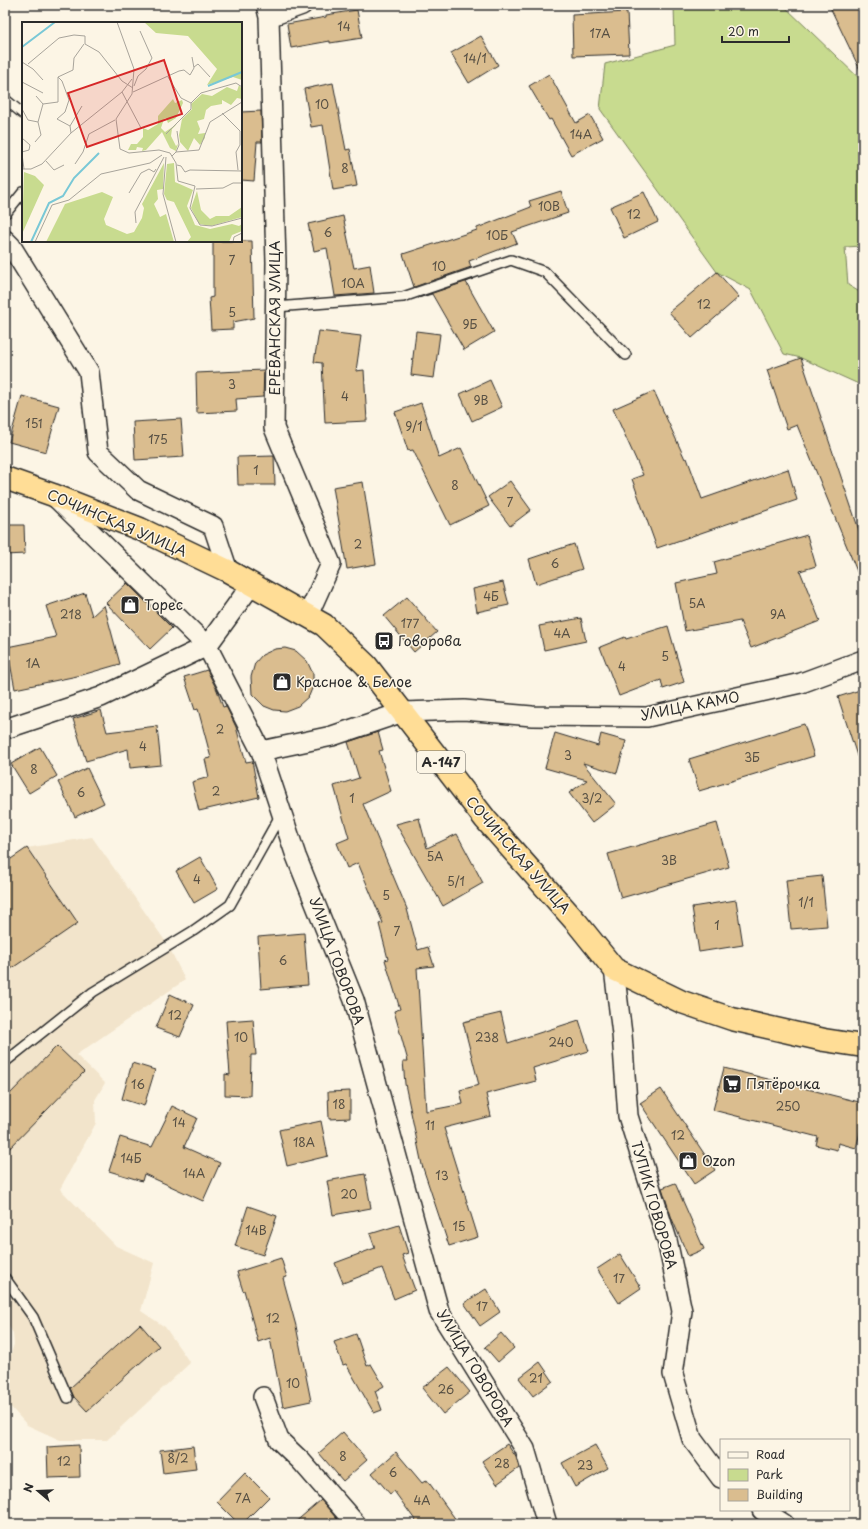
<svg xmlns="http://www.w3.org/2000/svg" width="868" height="1529" font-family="'Playpen Sans',sans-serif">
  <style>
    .built { fill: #f2e4cb }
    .green { fill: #c8db8f; stroke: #7a835d }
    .building { fill: #dabd8f; stroke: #2b2b2b }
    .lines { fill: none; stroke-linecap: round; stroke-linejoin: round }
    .lane-casing { stroke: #2b2b2b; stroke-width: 12 }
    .street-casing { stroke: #2b2b2b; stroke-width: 22 }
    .highway-casing { stroke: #2b2b2b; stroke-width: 25 }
    .lane { stroke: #fcf5e5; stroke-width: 9 }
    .street { stroke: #fcf5e5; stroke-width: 19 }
    .highway { stroke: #ffdd96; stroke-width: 22 }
    .labels { text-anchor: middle; stroke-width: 3; stroke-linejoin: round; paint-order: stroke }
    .number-label { font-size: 12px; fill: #575044 }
    .shield { fill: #fcf5e5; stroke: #6a6863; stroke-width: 1 }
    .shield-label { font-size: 13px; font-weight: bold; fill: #2b2b2b }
    .street-label { font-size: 14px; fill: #2b2b2b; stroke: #fcf5e5 }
    .poi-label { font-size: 14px; fill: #2b2b2b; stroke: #fcf5e5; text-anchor: start }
    .inset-river { fill: none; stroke: #79c8d6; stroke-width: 2 }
    .inset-road { fill: none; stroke: #a8a49b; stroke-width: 1 }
    .view { fill: #d62828; fill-opacity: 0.15; stroke: #d62828; stroke-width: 2 }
    .inset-edge { fill: none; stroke: #2b2b2b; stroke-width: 2 }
  </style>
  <rect width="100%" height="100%" fill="#fcf5e5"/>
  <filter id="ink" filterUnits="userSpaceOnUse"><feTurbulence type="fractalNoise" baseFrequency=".025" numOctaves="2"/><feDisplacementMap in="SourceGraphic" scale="8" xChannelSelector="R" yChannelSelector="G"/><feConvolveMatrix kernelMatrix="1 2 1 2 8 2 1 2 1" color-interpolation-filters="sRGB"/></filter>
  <g filter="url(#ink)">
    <path class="built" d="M92 837 168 945 185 980 76 1055 105 1083 95 1100 96 1123 60 1189 116 1246 154 1263 141 1311 165 1327 190 1363 107 1440H60L27 1425 7 1403V1366L14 1344 13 1333 5 1321V863L27 848Z"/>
    <path class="green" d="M674 5H783L863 82V246L845 247 848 285 863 294V386L801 358 784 354 751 290 717 272 600 109 605 64 675 45Z"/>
    <path class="building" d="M829 5H863V76Z
      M357 10 362 38 330 43V41L291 48 287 24 326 17V15Z
      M627 12 629 54 573 56 572 15Z
      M481 36 498 65 469 83 451 53Z
      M549 74 576 123 590 115 603 138 571 155 551 119 549 120 529 86Z
      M333 83 346 150 350 149 357 186 333 190 323 125 311 127 304 89Z
      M261 111 262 142H257L254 181 241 180V112Z
      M561 191 568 213 512 232 517 243 469 261 471 267 414 287 403 254 477 230V228L531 207 529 201Z
      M644 192 658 222 624 238 610 207Z
      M343 216 354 268 370 265 374 293 335 296 327 248 314 251 308 224Z
      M213 241H252L254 318 233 322V329L211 330 209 298 213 297Z
      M717 272 739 297 692 338 669 312Z
      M474 279 466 282 494 332 464 350 432 294 418 298Z
      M319 331 361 336 356 371 364 370 367 421 325 423 322 363 314 362Z
      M416 331 440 334 434 378 411 375Z
      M801 358 863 542V586L797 425 787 429 767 370Z
      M264 370 263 397 236 399 237 411 197 413 196 373Z
      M490 380 502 407 472 421 460 394Z
      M654 391 685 459 687 458 702 499 788 469 797 500 657 548 632 479 643 475 613 409Z
      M22 396 59 406 46 452 9 442Z
      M421 403 439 458 461 448 489 506 450 525 413 450 408 451 395 412Z
      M181 419 184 457 135 460 133 422Z
      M274 456 275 485H238L237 457Z
      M510 481 531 510 510 526 488 497Z
      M363 482 376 564 347 569 333 487Z
      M5 525H24L25 554 5 555Z
      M807 535 816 566 800 571 820 621 751 648 740 621 685 631 676 583 717 574 714 562Z
      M574 544 582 569 536 584 529 559Z
      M503 582 509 605 477 612 473 589Z
      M127 583 172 628 150 649 106 603Z
      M85 593 92 616 104 605 120 664 82 675 15 689 7 647 56 637 46 606Z
      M407 597 437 632 414 652 384 616Z
      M581 618 586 641 544 650 539 626Z
      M668 626 684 682 663 689 661 680 619 696 600 647 625 637 626 639Z
      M285 648 296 651 307 661 313 674V686L309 696 298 706 285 711 274 710 264 706 252 694 251 677 255 663 262 655 275 649Z
      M207 670 217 690 223 707 226 706 236 727 246 762 252 761 259 797 199 811 192 782 209 777 205 759 211 758 198 709 195 710 184 677Z
      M863 689V762H859L838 697Z
      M101 710 107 732 157 726 161 765 130 768 128 749 86 761 73 719Z
      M804 724 814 756 699 791 689 759Z
      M378 732 383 750 379 751 391 791 363 804 407 909 418 950 428 947 434 966 417 968 426 1111 463 1104 460 1090 479 1085 463 1022 501 1013 508 1043 579 1020 589 1051 533 1068 536 1081 486 1094 491 1116 444 1128 478 1237 449 1246 422 1165 405 1084 403 1061H408L394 1011 400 1009 385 960 388 959 379 924 383 923 358 863 347 868 337 843 349 838 334 786 359 778 348 742Z
      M555 733 598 746 601 734 626 741 617 773 583 763 616 804 592 823 569 793 587 780 545 768Z
      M40 747 57 776 29 793 11 764Z
      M87 768 104 803 75 817 58 782Z
      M419 818 427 848 457 834 483 883 443 906 396 824Z
      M717 823 729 867 621 898 608 854Z
      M27 848 78 923 5 973V863Z
      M200 857 218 889 194 903 176 871Z
      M822 876 827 926 791 929 786 880Z
      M736 900 743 945 699 952 692 907Z
      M304 933 308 985 261 989 258 937Z
      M170 994 194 1005 180 1037 156 1028Z
      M253 1019 256 1055H251L250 1096 225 1095V1074L230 1075 226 1021Z
      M57 1046 84 1072 5 1153V1099Z
      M132 1063 155 1070 144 1106 122 1099Z
      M724 1068 863 1103V1121L856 1148 838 1143 837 1150 816 1145 818 1137 713 1110Z
      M661 1089 715 1170 694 1184 640 1103Z
      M350 1091V1118L329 1119 328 1092Z
      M172 1106 197 1118 184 1147 220 1163 203 1201 144 1174 142 1181 109 1171 120 1137 152 1147Z
      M321 1121 328 1156 287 1166 279 1130Z
      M365 1174 371 1208 333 1215 327 1181Z
      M675 1183 704 1249 688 1256 672 1219 662 1188Z
      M248 1206 277 1216 263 1255 235 1246Z
      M399 1225 408 1253 402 1255 415 1290 394 1299 382 1268 343 1283 335 1263 375 1248 370 1234Z
      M620 1254 641 1288 619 1303 597 1269Z
      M281 1258 287 1277 283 1278 296 1326 311 1401 283 1407 270 1338 258 1342 244 1290 243 1291 237 1272Z
      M486 1289 500 1312 480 1326 464 1303Z
      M140 1324 159 1346 87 1411 74 1397 70 1388Z
      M501 1333 514 1348 498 1362 485 1347Z
      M356 1334 367 1366 371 1364 384 1386 375 1391 382 1410 374 1413 346 1364 343 1365 334 1342Z
      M540 1362 553 1381 533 1396 519 1378Z
      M449 1367 470 1392 443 1414 422 1388Z
      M343 1432 367 1460 343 1481 319 1453Z
      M507 1444 516 1457 519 1468 497 1484 482 1461Z
      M79 1445 80 1477 48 1478 47 1447Z
      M595 1445 608 1468 575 1487 562 1463Z
      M193 1446 196 1469 163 1473 160 1450Z
      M396 1452 422 1483 427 1480 459 1524H418L394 1491 390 1494 372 1473Z
      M245 1473 269 1497 242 1524H239L217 1502Z
      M321 1500 341 1524H293Z"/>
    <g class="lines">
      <g class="lane-casing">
        <path id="lane" d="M5 99 23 114
          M5 212H7L23 192
          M276 307 403 297 511 260 545 272 626 355
          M5 1062 93 992 193 931 230 905 281 814
          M5 1278 33 1317 68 1398"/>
      </g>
      <g class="street-casing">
        <path id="street" d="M266 5 269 17 276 262 274 428 331 564 308 615
          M269 17 302 5
          M5 240 11 246 89 372 98 452 138 490 213 526 228 571
          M54 496 207 646 261 751 296 856 354 1000 439 1311 525 1449 547 1524
          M5 729 101 697 207 646 252 584
          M261 751 332 736 403 712 464 710 532 716 647 717 801 683 863 660
          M614 969 622 1034 628 1116 667 1240 682 1311 673 1374 692 1439 721 1478
          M263 1397 279 1440 301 1461 356 1524
          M762 1510 784 1524"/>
      </g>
      <g class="highway-casing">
        <path id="highway" d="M5 478 53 495 140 529 228 571 324 625 366 665 486 820 577 923 614 969 682 1002 732 1019 824 1040 863 1046"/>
      </g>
      <use href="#lane" class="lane"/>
      <use href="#street" class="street"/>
      <use href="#highway" class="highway"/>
    </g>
  </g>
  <defs>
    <g id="shop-square" transform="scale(1)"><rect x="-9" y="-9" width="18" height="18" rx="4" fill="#2b2b2b" stroke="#fcf5e5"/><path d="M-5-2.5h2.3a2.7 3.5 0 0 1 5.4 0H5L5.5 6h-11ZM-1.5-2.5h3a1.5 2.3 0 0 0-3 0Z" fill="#fff"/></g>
    <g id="bus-square" transform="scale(1)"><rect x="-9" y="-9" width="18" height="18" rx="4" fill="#2b2b2b" stroke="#fcf5e5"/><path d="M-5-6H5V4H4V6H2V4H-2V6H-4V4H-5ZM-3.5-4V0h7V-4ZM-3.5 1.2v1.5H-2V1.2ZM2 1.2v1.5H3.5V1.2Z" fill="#fff"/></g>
    <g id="supermarket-square" transform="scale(1)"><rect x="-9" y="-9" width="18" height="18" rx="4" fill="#2b2b2b" stroke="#fcf5e5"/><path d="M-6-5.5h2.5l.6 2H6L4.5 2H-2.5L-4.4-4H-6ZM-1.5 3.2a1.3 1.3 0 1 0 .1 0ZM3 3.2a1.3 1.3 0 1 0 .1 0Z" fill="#fff"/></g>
  </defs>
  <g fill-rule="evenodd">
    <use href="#shop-square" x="130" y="605"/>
    <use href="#bus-square" x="384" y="641"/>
    <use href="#shop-square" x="282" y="682"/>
    <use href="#supermarket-square" x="732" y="1084"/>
    <use href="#shop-square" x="688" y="1161"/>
  </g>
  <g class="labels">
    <g class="number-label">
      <text x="344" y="31">14</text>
      <text x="600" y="38">17А</text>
      <text x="475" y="63">14/1</text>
      <text x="322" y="109">10</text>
      <text x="581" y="139">14А</text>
      <text x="345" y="173">8</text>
      <text x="549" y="211">10В</text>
      <text x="634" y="219">12</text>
      <text x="328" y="237">6</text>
      <text x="497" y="240">10Б</text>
      <text x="232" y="265">7</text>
      <text x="439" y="271">10</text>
      <text x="353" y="288">10А</text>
      <text x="704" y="309">12</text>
      <text x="232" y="317">5</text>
      <text x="470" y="329">9Б</text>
      <text x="232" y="389">3</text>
      <text x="345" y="401">4</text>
      <text x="481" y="405">9В</text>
      <text x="34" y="428">151</text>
      <text x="414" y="431">9/1</text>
      <text x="158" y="444">175</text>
      <text x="256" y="475">1</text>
      <text x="455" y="490">8</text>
      <text x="510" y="507">7</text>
      <text x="358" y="549">2</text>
      <text x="555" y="568">6</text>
      <text x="491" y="601">4Б</text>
      <text x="697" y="608">5А</text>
      <text x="71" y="619">218</text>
      <text x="778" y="619">9А</text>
      <text x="410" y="628">177</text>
      <text x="562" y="638">4А</text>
      <text x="665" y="661">5</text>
      <text x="33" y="668">1А</text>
      <text x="622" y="671">4</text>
      <text x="220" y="734">2</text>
      <text x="143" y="751">4</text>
      <text x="568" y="760">3</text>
      <text x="752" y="762">3Б</text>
      <text x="34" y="774">8</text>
      <text x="216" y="796">2</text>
      <text x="81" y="797">6</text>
      <text x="352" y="803">1</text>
      <text x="592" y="803">3/2</text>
      <text x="435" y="861">5А</text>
      <text x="669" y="865">3В</text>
      <text x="197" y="884">4</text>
      <text x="456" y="886">5/1</text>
      <text x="386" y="900">5</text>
      <text x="806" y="907">1/1</text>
      <text x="717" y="930">1</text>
      <text x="397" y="936">7</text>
      <text x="283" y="965">6</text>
      <text x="175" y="1020">12</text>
      <text x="241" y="1042">10</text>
      <text x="487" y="1042">238</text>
      <text x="561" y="1047">240</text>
      <text x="138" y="1089">16</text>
      <text x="339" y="1109">18</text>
      <text x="788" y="1111">250</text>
      <text x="179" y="1127">14</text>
      <text x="430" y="1130">11</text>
      <text x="678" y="1140">12</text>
      <text x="304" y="1147">18А</text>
      <text x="131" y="1163">14Б</text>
      <text x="194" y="1178">14А</text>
      <text x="442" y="1180">13</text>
      <text x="349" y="1199">20</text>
      <text x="459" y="1231">15</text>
      <text x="256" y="1235">14В</text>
      <text x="619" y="1283">17</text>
      <text x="482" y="1311">17</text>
      <text x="273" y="1323">12</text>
      <text x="536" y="1383">21</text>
      <text x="293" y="1388">10</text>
      <text x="446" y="1394">26</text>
      <text x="343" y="1461">8</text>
      <text x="178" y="1463">8/2</text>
      <text x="64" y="1466">12</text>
      <text x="502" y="1468">28</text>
      <text x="585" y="1470">23</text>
      <text x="393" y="1477">6</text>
      <text x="243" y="1503">7А</text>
      <text x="422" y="1505">4А</text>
    </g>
    <rect class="shield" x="417" y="751" width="48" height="22" rx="3"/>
    <g class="shield-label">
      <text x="441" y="767">А-147</text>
    </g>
    <g class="street-label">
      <text transform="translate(275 318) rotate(-90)" y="5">ЕРЕВАНСКАЯ УЛИЦА</text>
      <text transform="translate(117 523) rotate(23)" y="5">СОЧИНСКАЯ УЛИЦА</text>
      <text transform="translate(690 706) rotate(-11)" y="5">УЛИЦА КАМО</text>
      <text transform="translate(518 855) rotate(49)" y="5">СОЧИНСКАЯ УЛИЦА</text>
      <text transform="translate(337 961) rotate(70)" y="5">УЛИЦА ГОВОРОВА</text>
      <text transform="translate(654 1205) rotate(74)" y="5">ТУПИК ГОВОРОВА</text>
      <text transform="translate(475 1368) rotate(59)" y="5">УЛИЦА ГОВОРОВА</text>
    </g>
    <g class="poi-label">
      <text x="144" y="610">Торес</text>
      <text x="398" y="646">Говорова</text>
      <text x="296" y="687">Красное &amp; Белое</text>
      <text x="746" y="1089">Пятёрочка</text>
      <text x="702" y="1166">Ozon</text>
    </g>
  </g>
  <g transform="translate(22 22)">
    <rect width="220" height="220" fill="#fcf5e5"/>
    <path d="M122 0H220V58L211 55 185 63 195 47 166 14 134 11ZM217 63 220 67V77L215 76 209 83 200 78V82L189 84 184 88 182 97 175 99 178 107 176 112 183 111V116L178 123 172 116 166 129 158 120 157 113 160 97 170 87 169 82 180 72 190 74 205 65 215 69ZM151 77 153 81 160 78 161 81 154 96 146 101 144 96 142 97 139 106 143 110 155 102 150 107 149 114 154 124 156 122 154 129 148 126 140 110 124 128 120 129 121 126 115 125 114 128H106L109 122H115L121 115V106L126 108 136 102V94ZM142 141 141 167 135 168 136 177 132 182 138 195 144 192 152 220H24L43 182 80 170 91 175 82 197 84 203 105 212 112 210 120 196 122 186 120 182ZM152 141 153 160 171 168 165 184 173 203 188 207 210 202 217 204 220 202V209L210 213 207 220H165L169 215 152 180 145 178 142 172 145 142ZM2 150 13 154 22 163 0 212ZM175 169 179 188 188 197 194 194H207L220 185V195L189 204 177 202 169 186Z" fill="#c8db8f"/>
    <path class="inset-river" d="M0 25 33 0M186 64 220 50M9 220 27 181 41 174 52 156 77 131"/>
    <path class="inset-road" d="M95 0 112 47 110 72 94 97 98 127 107 131 137 128 148 131 154 141 156 159 173 164 168 186 178 203 190 204 220 196M0 40 11 47 21 58M6 42 37 16 52 13 63 14V22L77 30 100 59 111 66M172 45 176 42 188 55M36 55 40 59 47 78 43 90 35 97 48 104M36 55 51 48 52 36 62 22M146 55 159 76 169 81M0 60 21 71M112 64 116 54 124 47 130 36 118 9M100 70 119 106M111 70 157 49 162 48 168 53 172 46 170 35M14 74 21 82 36 80V55M0 87 6 98 16 100 21 82M200 91 218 109V123L214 130 216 148M49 111 48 104 60 84M144 112 169 87V81L179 71 214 61 220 65M0 116 8 123 7 128 0 130M13 120 19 113 16 100M154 130 157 123 155 109M0 132 2 147M150 134 154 130 177 128 188 100 220 80M144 135 141 172 154 220M24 139 32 148 42 143M53 142 61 130 67 112 93 98M155 143 159 144 163 150 168 148 220 149M0 147H9L20 142 49 111 100 70 110 57M174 167 201 166 211 161H220M107 171 119 151 127 147 132 150 134 147M114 201 113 190 142 135M13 220 30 183 47 178 79 152 128 141 140 133M211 220 212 215 220 211"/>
    <path class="view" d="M142 38 160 92 65 125 46 71Z"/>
    <rect width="220" height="220" class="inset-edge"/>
  </g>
  <rect width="868" height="1529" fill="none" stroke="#fcf5e5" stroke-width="20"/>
  <rect x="10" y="10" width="848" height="1509" fill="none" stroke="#2b2b2b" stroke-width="1.5" filter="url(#ink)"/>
  <rect x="720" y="1439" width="130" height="72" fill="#fcf5e5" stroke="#a8a49b"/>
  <rect x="728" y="1452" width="20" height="6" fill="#fcf5e5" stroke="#a8a49b"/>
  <text x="756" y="1459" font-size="12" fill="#2b2b2b">Road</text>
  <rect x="728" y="1469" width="20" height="12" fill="#c8db8f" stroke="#a8a49b"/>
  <text x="756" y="1479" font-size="12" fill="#2b2b2b">Park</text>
  <rect x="728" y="1489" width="20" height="12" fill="#dabd8f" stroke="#a8a49b"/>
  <text x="756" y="1499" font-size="12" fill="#2b2b2b">Building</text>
  <g transform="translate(38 1491) rotate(289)" stroke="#fcf5e5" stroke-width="3" paint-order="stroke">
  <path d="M0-3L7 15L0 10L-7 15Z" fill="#2b2b2b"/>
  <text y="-6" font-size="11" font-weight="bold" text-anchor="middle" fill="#2b2b2b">N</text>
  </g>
  <path d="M722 36v6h67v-6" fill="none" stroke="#2b2b2b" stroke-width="2"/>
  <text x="728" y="36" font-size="12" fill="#2b2b2b" stroke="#fcf5e5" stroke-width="3" paint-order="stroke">20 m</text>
</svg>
